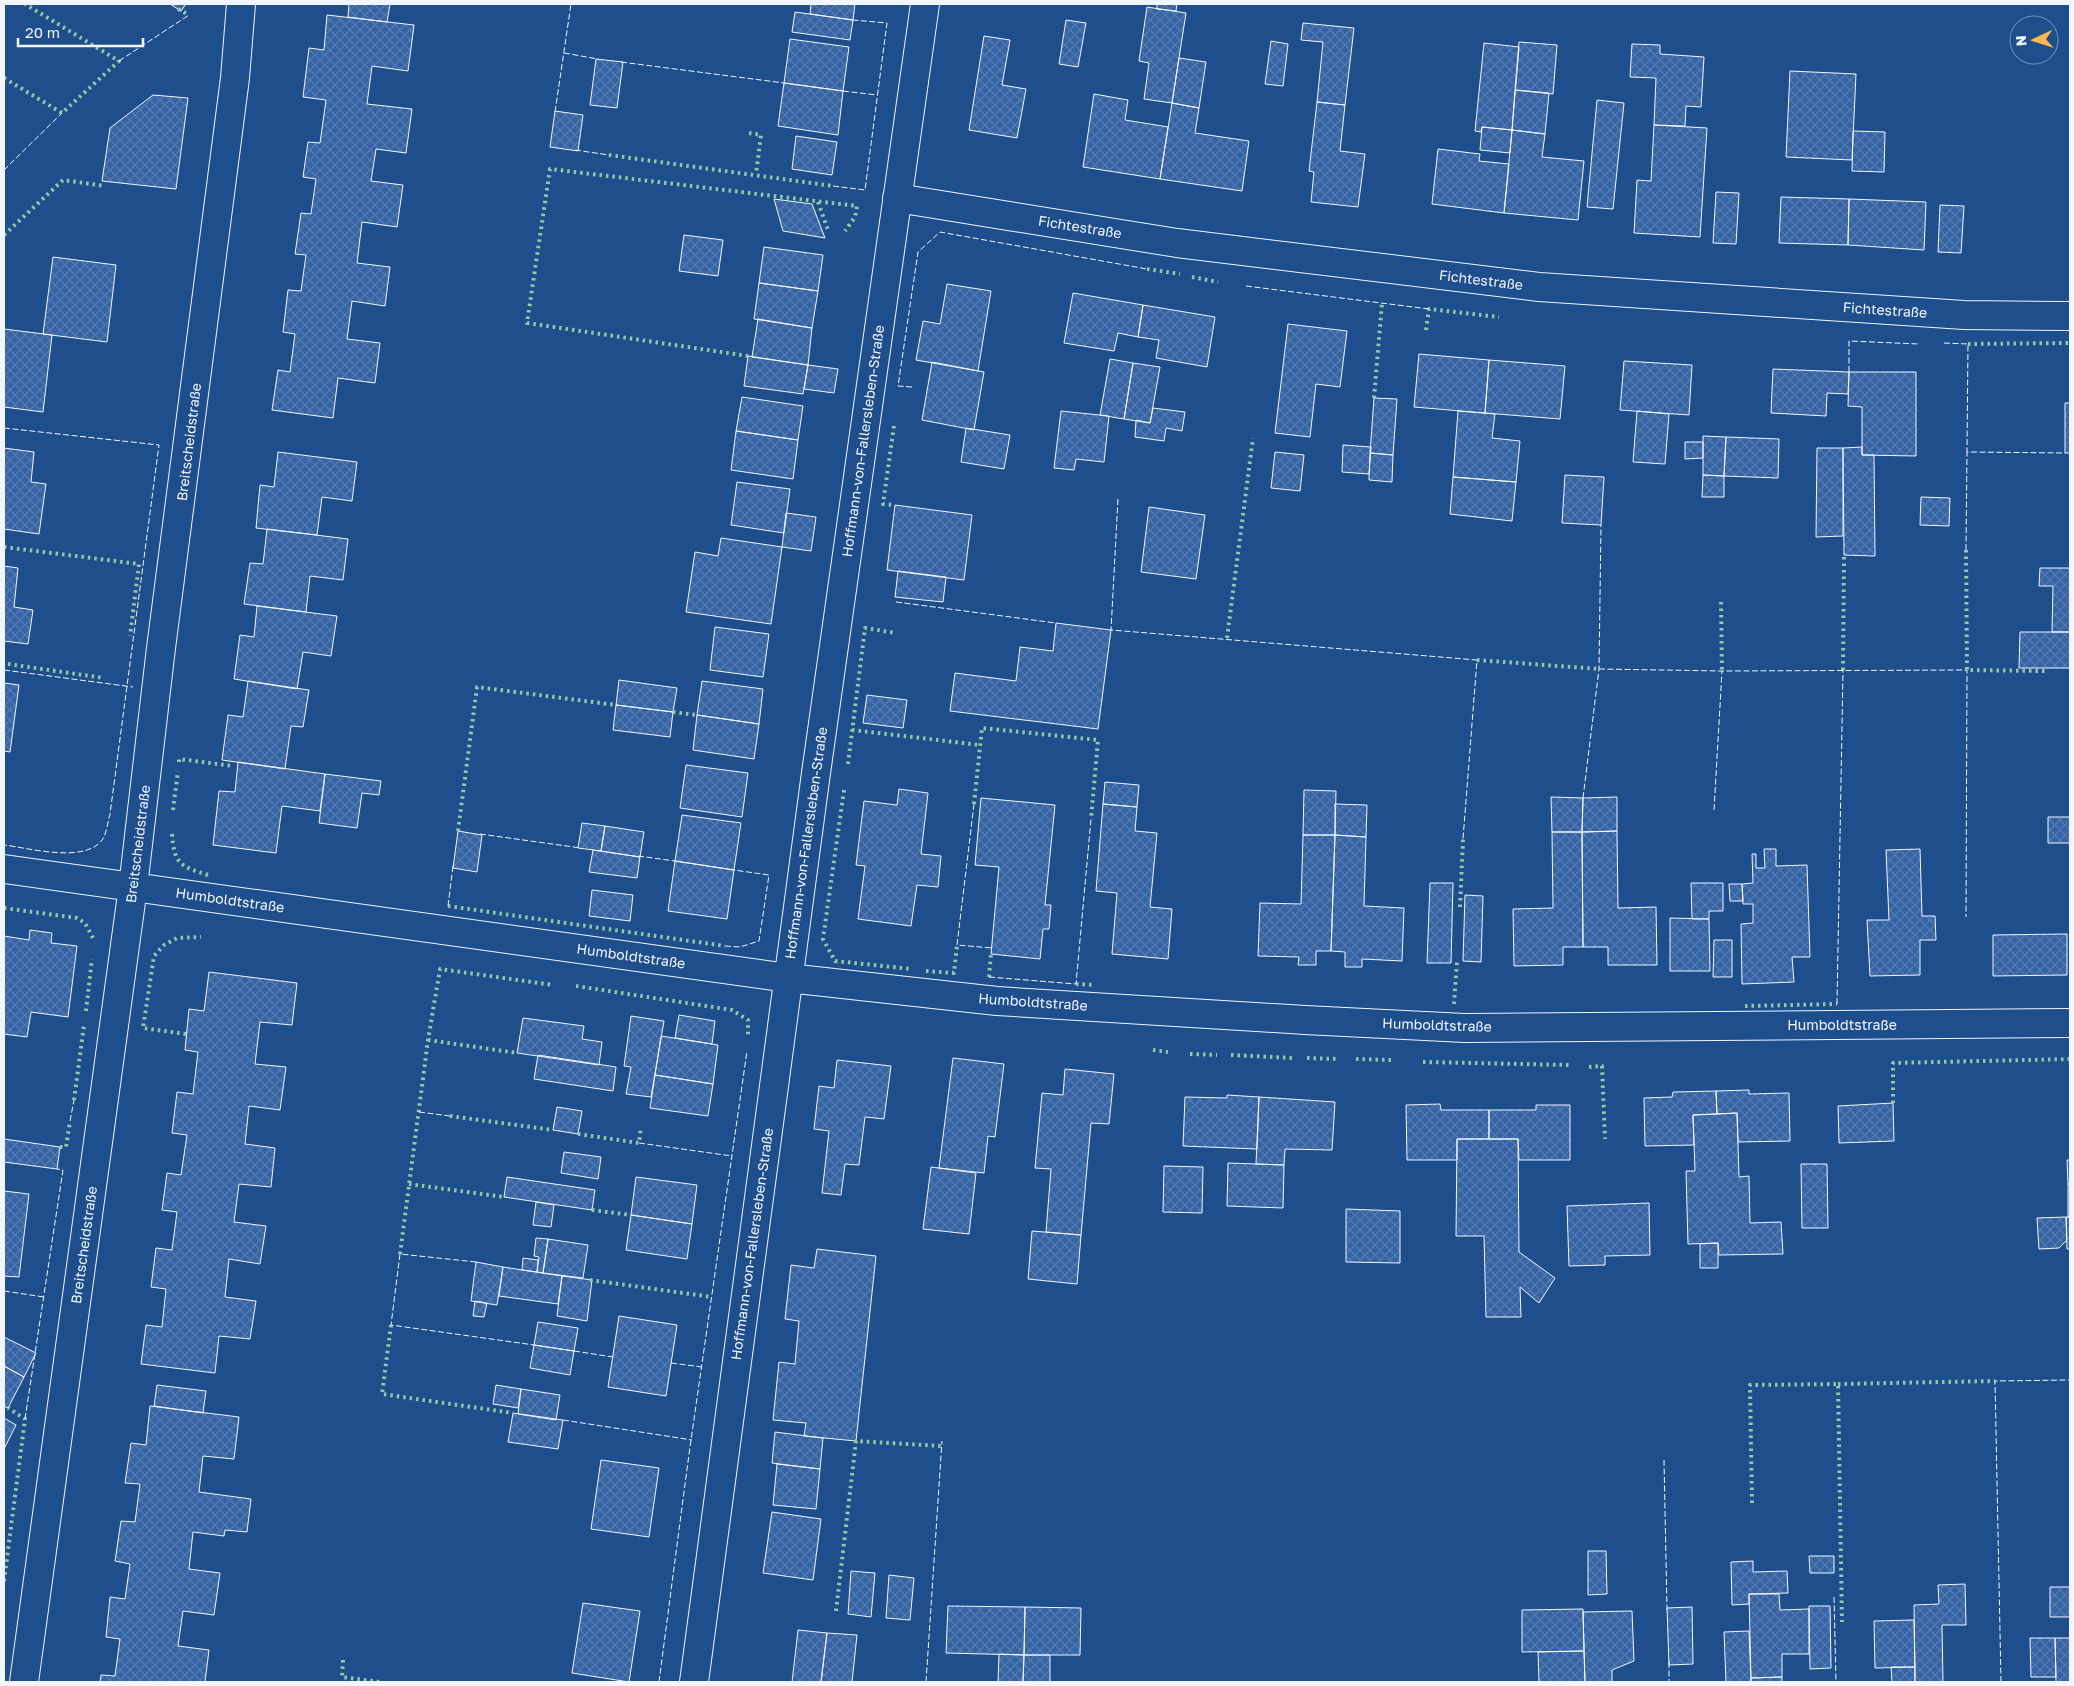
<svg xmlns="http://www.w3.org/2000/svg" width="2074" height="1686" font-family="'Golos Text',sans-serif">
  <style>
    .building { fill: url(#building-cross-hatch); stroke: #f2f6ff }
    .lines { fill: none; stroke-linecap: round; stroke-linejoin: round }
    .minor-casing { stroke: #f2f6ff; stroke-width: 30 }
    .minor { stroke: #1f4e8c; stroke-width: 28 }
    .hedge { stroke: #97c8a6; stroke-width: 4; stroke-dasharray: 2.5 4; stroke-linecap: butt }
    .fence { stroke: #f2f6ff; stroke-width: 1; stroke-dasharray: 6 2.5; stroke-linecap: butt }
    .labels { text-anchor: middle; stroke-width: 4; stroke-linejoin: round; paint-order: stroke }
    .street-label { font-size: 14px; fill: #f2f6ff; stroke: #1f4e8c }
  </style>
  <defs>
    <pattern id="building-cross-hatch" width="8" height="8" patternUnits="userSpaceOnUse" patternTransform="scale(1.25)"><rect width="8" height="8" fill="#3563a3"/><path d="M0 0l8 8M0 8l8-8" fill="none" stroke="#537ab1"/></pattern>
  </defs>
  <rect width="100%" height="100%" fill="#1f4e8c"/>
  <path class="building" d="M170 4H186L181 11Z
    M349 4H390L387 22 348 17Z
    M811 4H855L853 20 810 14Z
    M1157 4H1177L1176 11 1157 9Z
    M1147 7 1186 13 1172 103 1144 99 1149 63 1139 61Z
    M795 12 853 20 850 40 792 32Z
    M327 15 414 25 408 71 372 66 367 104 412 109 406 153 376 149 371 181 403 185 397 227 362 222 357 263 390 267 385 306 352 301 347 339 380 343 375 383 338 378 333 418 272 410 278 370 290 372 295 334 283 332 288 290 301 291 306 255 295 254 301 213 311 214 316 179 303 177 308 142 320 143 326 100 303 97 309 48 324 50Z
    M1066 20 1086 23 1078 67 1059 64Z
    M1303 23 1354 28 1345 105 1317 102 1323 42 1301 40Z
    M984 36 1010 40 1002 85 1026 89 1017 138 969 130Z
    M790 39 849 47 843 91 784 83Z
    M1271 41 1288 44 1283 86 1265 84Z
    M1519 42 1557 45 1553 94 1515 90Z
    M1484 43 1519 47 1512 130 1482 127 1481 132 1475 131Z
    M1632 44 1660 45V54L1704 57 1701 107 1686 106 1685 126 1654 125 1656 78 1630 77Z
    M1179 58 1206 62 1199 108 1172 103Z
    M596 59 623 62 617 108 590 105Z
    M1790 71 1856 74 1852 160 1786 157Z
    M784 83 843 91 838 135 778 126Z
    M1515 90 1549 93 1545 134 1512 130Z
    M1094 94 1128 100 1125 120 1168 127 1160 179 1083 167Z
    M153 95 188 98 176 189 102 181 110 128Z
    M1597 100 1624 103 1613 209 1587 207Z
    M1317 102 1345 105 1340 151 1365 154 1358 207 1311 202 1314 172 1309 171Z
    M1172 103 1199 108 1195 133 1249 141 1242 191 1160 179Z
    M555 111 583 115 578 151 550 147Z
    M1654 125 1707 128 1700 237 1634 233 1637 180 1651 181Z
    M1482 127 1512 130 1510 153 1480 150Z
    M1512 130 1545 134 1542 157 1584 161 1578 220 1504 213Z
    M1853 131 1885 132 1884 172 1852 171Z
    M796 136 837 142 832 175 792 169Z
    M1438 149 1480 154 1479 161 1509 164 1504 213 1432 204Z
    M1716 192 1739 193 1736 244 1713 243Z
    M1781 197 1849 199 1848 245 1779 243Z
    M774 199 812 204 825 238 783 231Z
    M1849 199 1926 202 1924 250 1848 245Z
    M1940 205 1964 206 1961 253 1938 252Z
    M684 235 723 240 718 276 679 271Z
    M764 247 823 255 818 291 759 283Z
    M53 257 116 265 107 342 43 334Z
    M759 283 818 291 812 328 754 319Z
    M947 284 991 291 978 371 916 360 923 321 940 324Z
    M1073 293 1143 305 1138 337 1118 333 1114 351 1064 343Z
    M1143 305 1215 317 1207 367 1156 358 1159 340 1138 337Z
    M758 319 812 328 808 365 752 357Z
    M1288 324 1347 331 1340 387 1316 384 1310 437 1275 433Z
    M4 329 52 335 43 412 4 407Z
    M1419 354 1489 360 1485 413 1414 407Z
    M748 356 808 365 803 394 744 386Z
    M1110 359 1133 363 1124 419 1100 415Z
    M1489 360 1565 366 1560 419 1485 413Z
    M1624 361 1692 365 1689 415 1620 410Z
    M932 362 984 372 974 430 922 420Z
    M1133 363 1160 367 1150 423 1124 419Z
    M808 365 838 369 834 393 804 389Z
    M1773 369 1849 372 1848 394 1827 393 1826 416 1771 413Z
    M1849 372H1916V456L1862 455V407L1848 406Z
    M742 397 803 406 798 440 736 431Z
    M1374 398 1397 399 1393 455 1370 453Z
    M2065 403H2070V453H2065Z
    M1153 408 1185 412 1182 431 1166 428 1164 441 1135 437 1136 420 1150 423Z
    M1061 411 1109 416 1104 462 1076 459 1074 470 1054 468Z
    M1458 411 1495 414 1492 438 1520 441 1516 482 1453 477Z
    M1637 411 1669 414 1665 464 1633 462Z
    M966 428 1010 435 1004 469 961 462Z
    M736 431 798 440 793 479 731 470Z
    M1703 436 1726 437 1724 476 1703 475Z
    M1726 437 1779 439 1778 478 1724 476Z
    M1685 442H1703V458L1685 459Z
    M1343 445 1371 447 1369 474 1342 472Z
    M1862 447V455H1874L1875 556 1844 555 1843 448Z
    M4 448 34 452 31 482 46 484 39 534 4 529Z
    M1817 448H1843V536L1816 537Z
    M278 452 357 462 352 501 322 497 317 535 256 528 260 485 274 487Z
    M1275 452 1304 455 1300 491 1271 488Z
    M1370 453 1393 455 1392 482 1369 480Z
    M1565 475 1604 477 1601 525 1562 523Z
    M1703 475 1724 476V497H1702Z
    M1453 477 1516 482 1512 521 1450 514Z
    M737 482 790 489 784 533 731 525Z
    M1921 497 1950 498 1949 526 1920 525Z
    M895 505 972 515 964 580 887 570Z
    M1149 507 1205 515 1196 579 1141 572Z
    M786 513 816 517 811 551 782 547Z
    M267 529 348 539 343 580 310 576 306 612 244 604 250 563 263 564Z
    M721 538 782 547 771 624 686 612 695 552 718 556Z
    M4 566 18 568 14 607 33 610 28 644 4 641Z
    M2040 568H2070V632H2052L2053 586H2039Z
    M898 571 946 577 943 602 895 597Z
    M257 606 337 616 331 656 303 652 297 689 234 679 240 635 254 637Z
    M1056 623 1111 630 1098 729 950 711 955 673 1016 681 1020 647 1053 651Z
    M715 627 769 634 763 677 710 670Z
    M2020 632H2070V668H2019Z
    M619 680 677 688 673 712 616 705Z
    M248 681 309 690 303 727 291 726 285 769 222 760 228 715 243 717Z
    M702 681 763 689 759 724 697 715Z
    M4 683 19 685 10 752 4 751Z
    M867 695 907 700 903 728 863 723Z
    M616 705 673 712 670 737 613 730Z
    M697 715 759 724 754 759 693 750Z
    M238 762 325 774 320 811 282 806 276 853 213 845 219 791 235 792Z
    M686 765 748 773 742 817 680 808Z
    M325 774 381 781 379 795 362 793 357 828 319 823Z
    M1105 782 1139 785 1137 807 1103 804Z
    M899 789 928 793 921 854 941 856 938 887 917 885 911 926 858 919 865 866 856 865 864 801 897 805Z
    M1304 790 1336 791 1335 835H1303Z
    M1551 797 1583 798 1582 832H1552Z
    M1617 797V831L1582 832 1583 798Z
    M981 798 1055 805 1045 905H1051L1049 929H1043L1040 959 991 954 999 867 975 865Z
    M1103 804 1137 807 1135 831 1157 833 1150 907 1172 909 1168 959 1112 954 1117 893 1096 891Z
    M1335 804 1367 805 1366 837 1335 835Z
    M682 815 741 823 734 870 675 861Z
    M2048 817H2070V843H2048Z
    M582 823 605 826 601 851 578 848Z
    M605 826 644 832 640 857 601 851Z
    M458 831 482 835 477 872 453 868Z
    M1617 831 1618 908 1656 907 1657 965H1608V947H1583L1582 832Z
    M1552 832H1582L1583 947H1563V965L1514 966 1513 909 1553 908Z
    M1303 835H1335L1331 951H1316V965H1298L1299 957 1258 956 1260 903 1301 904Z
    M1335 835 1366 837 1364 906 1404 908 1402 961 1362 959V967H1345V952L1331 951Z
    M1764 849H1776V866L1807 865 1810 957H1792L1794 982 1742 984 1741 924 1753 923V904H1743L1742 884 1753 883 1752 854H1756V868H1765Z
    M1920 849 1922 916H1935L1936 940H1920V975L1870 976 1867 920H1889L1886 850Z
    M593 850 640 857 637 878 589 872Z
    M675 861 734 870 727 919 668 911Z
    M1430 883H1453L1451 963H1427Z
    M1691 883H1723V911H1709V919H1692Z
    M1729 884H1742L1743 901H1730Z
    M592 890 633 895 630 921 589 916Z
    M1465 895 1483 896 1481 962 1463 961Z
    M1670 918 1709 919 1710 971H1670Z
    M30 930 52 933 51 943 77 946 68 1017 31 1012 27 1037 4 1034V936L29 940Z
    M2067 934V975L1993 976V935Z
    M1714 940H1732V977H1713Z
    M209 972 297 983 292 1025 260 1022 255 1064 286 1067 280 1110 249 1106 245 1144 275 1148 271 1187 239 1184 234 1222 266 1226 260 1264 229 1259 225 1297 256 1301 250 1339 219 1336 215 1373 141 1364 146 1325 162 1327 166 1289 151 1287 156 1248 172 1250 177 1212 162 1210 167 1173 181 1175 187 1135 172 1133 177 1092 193 1094 198 1052 185 1050 189 1009 204 1011Z
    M679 1015 715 1021 712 1044 675 1038Z
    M631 1016 664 1021 651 1097 626 1094 631 1067 624 1066Z
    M523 1018 584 1026 582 1039 602 1042 599 1065 517 1053Z
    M661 1036 718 1045 713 1084 655 1075Z
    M538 1055 616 1067 613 1091 534 1079Z
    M953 1058 1004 1064 995 1137 988 1136 984 1173 939 1168Z
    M837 1060 891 1066 884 1119 865 1117 859 1165 845 1164 841 1195 822 1193 829 1131 814 1129 819 1086 834 1088Z
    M1065 1069 1114 1074 1109 1124 1091 1123 1081 1235 1046 1232 1051 1169 1035 1168 1042 1093 1063 1095Z
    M655 1075 713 1084 708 1116 650 1108Z
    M1749 1090V1094L1789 1093 1790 1141 1738 1142 1737 1113 1717 1114 1716 1091Z
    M1716 1091 1717 1114 1693 1115 1694 1145 1645 1146 1644 1098 1672 1097 1673 1092Z
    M1227 1095 1259 1097 1257 1149 1183 1146 1185 1097 1227 1098Z
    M1259 1097 1335 1102 1332 1150 1285 1149 1284 1165 1256 1164Z
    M1893 1103 1894 1141 1839 1143 1838 1106Z
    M1440 1104 1441 1110H1489V1139H1457V1160H1407L1406 1105Z
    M1536 1105H1570V1160H1519L1518 1139H1489V1110H1536Z
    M557 1107 582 1111 578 1134 553 1130Z
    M1737 1113 1739 1177 1749 1176 1750 1223 1781 1222 1783 1254 1719 1255 1718 1243 1688 1244 1686 1171H1695L1693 1115Z
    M4 1139 60 1147 57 1169 4 1162Z
    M1457 1139H1518L1519 1252 1555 1278 1539 1303 1520 1287 1521 1317H1486L1484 1236H1456Z
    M564 1152 601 1157 598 1179 561 1173Z
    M2067 1160H2070V1184H2068Z
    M1228 1163 1284 1165 1283 1208 1227 1206Z
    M1801 1164H1827L1828 1228H1802Z
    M1164 1166 1203 1167 1202 1213 1163 1212Z
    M931 1167 976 1173 969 1234 923 1229Z
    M507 1177 595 1190 592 1210 504 1197Z
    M636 1177 697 1185 692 1224 631 1215Z
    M2068 1184H2070V1217H2068Z
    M4 1191 29 1194 19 1277 4 1276Z
    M536 1202 554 1205 551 1227 533 1225Z
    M1649 1203 1650 1255 1605 1256V1265L1569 1266 1567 1206Z
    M1346 1209 1400 1211V1263L1346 1262Z
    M631 1215 692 1224 687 1259 626 1250Z
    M2066 1217H2070V1249H2067Z
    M2066 1217 2067 1240 2059 1248 2039 1249 2037 1218Z
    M1032 1231 1081 1235 1077 1284 1028 1279Z
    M536 1238 548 1239 543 1273 537 1272 539 1257 534 1256Z
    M548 1239 588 1245 583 1278 543 1273Z
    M1718 1243V1268H1700V1244Z
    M817 1249 876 1256 856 1441 804 1436 806 1423 773 1420 779 1362 795 1364 799 1321 785 1319 791 1265 814 1268Z
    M523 1258 538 1260 537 1272 522 1270Z
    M476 1262 503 1267 497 1305 471 1301Z
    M503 1267 562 1276 558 1304 499 1296Z
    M562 1276 592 1280 587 1321 557 1316Z
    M475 1301 487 1303 484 1317 473 1316Z
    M619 1316 677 1325 666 1396 608 1387Z
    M538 1322 578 1328 574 1351 534 1345Z
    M4 1337 36 1353 24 1377 4 1366Z
    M534 1345 574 1351 570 1375 530 1368Z
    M4 1366 24 1377 8 1408 4 1406Z
    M157 1385 206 1391 203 1413 154 1406Z
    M496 1385 521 1389 518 1408 493 1404Z
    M521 1389 560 1395 556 1420 518 1414Z
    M150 1406 239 1417 234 1459 203 1456 199 1492 251 1499 247 1532 225 1530 224 1536 193 1532 189 1569 220 1573 214 1615 183 1611 178 1646 209 1650 205 1682H100L101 1675 115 1676 120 1639 106 1637 110 1597 125 1599 130 1564 115 1561 121 1521 135 1522 140 1484 125 1483 131 1443 146 1445Z
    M513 1413 563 1420 558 1449 508 1442Z
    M4 1418 16 1425 4 1449Z
    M775 1432 823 1438 820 1469 772 1463Z
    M601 1460 659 1468 649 1537 591 1529Z
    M777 1464 820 1469 816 1509 773 1505Z
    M772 1512 821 1519 813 1580 763 1573Z
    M1588 1551H1606L1607 1594 1588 1595Z
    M1809 1556H1834V1573H1810Z
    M1753 1561V1572L1787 1571 1788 1593 1749 1594V1604L1732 1605 1731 1562Z
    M851 1571 875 1573 871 1617 848 1614Z
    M889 1575 914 1578 910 1620 886 1618Z
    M1965 1584 1966 1625H1942L1943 1682H1915L1914 1605 1939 1604 1938 1585Z
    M2050 1587H2070V1617H2050Z
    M1749 1594H1779L1780 1610 1809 1609V1654H1782V1677L1751 1678Z
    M583 1603 640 1611 629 1682 572 1673Z
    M948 1606 1025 1607 1024 1655 946 1653Z
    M1809 1606H1830L1831 1668 1810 1669Z
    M1025 1607 1081 1608 1080 1655H1024Z
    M1692 1607 1693 1664 1669 1665 1667 1608Z
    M1583 1609 1584 1651 1522 1652V1610Z
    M1632 1611 1634 1661 1612 1670V1682H1585L1583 1612Z
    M1914 1620 1915 1667 1875 1668 1874 1621Z
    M798 1630 827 1633 821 1682H792Z
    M1749 1631 1751 1682H1726L1724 1632Z
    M827 1633 857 1635 852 1682H821Z
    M2030 1638H2055L2056 1677H2031Z
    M2055 1638H2070V1682H2056Z
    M1584 1651 1585 1682H1539L1538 1652Z
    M999 1654 1024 1655 1023 1682H998Z
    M1024 1655H1050V1682H1023Z
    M1891 1667H1915V1682H1892Z
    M1782 1677V1682H1751V1678Z"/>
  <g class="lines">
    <g class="minor-casing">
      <path id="minor" d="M897 198 1177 243 1539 287 1964 315 2070 316
        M4 869 788 978 997 1001 1305 1020 1465 1028 2070 1023
        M24 1682 133 887 161 648 235 78 241 4
        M694 1682 816 773 925 4"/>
    </g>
    <use href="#minor" class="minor"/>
    <path class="hedge" d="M178 9 189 15
      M4 78 62 113 119 61 25 4
      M749 133 761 135 756 174
      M609 155 833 186
      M818 202 828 230
      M4 235 63 180 105 186
      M1147 269 1180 274
      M1192 277 1218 282
      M1426 330 1429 309 1499 317
      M1968 344 2070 343
      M748 356 527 323 550 169 857 206 855 217 845 231
      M1374 398 1382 303
      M894 426 883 504 895 505
      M4 547 139 564 130 636
      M1966 550 1967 670 2045 671
      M1721 602 1722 671
      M1227 638 1253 438
      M1477 660 1599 669
      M8 664 104 678
      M1843 670 1844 555
      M673 712 697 715
      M852 730 980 745
      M179 762V759L233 766
      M848 764 865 628 896 633
      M844 790 823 939 835 961 912 969
      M974 804 982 728 1098 740 1091 819
      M173 810 178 771
      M458 831 477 687 616 705
      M172 834C174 864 181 867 208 875
      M448 906 725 946
      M1460 907 1463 839
      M4 908 77 918 85 923 93 938
      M926 971 954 973 957 945
      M989 977 991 954
      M1076 984 1095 985
      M576 986 732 1010 748 1020V1036
      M1454 1004 1457 962
      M1745 1006 1837 1004
      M86 1011 92 959
      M186 1034 143 1028 154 956 164 945 177 938 201 937
      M428 1040 517 1053
      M1153 1050 1168 1052
      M1190 1054 1217 1055
      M1231 1055 1294 1058
      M1307 1058 1337 1059
      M1356 1059 1391 1060
      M1423 1062 1569 1065
      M1589 1067 1602 1066 1605 1139
      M74 1100 84 1025
      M1893 1103V1063L2070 1059
      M450 1116 553 1130
      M578 1134 639 1143 641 1127
      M60 1147H66L70 1121
      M409 1184 504 1197
      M592 1210 631 1215
      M400 1254 428 1040 440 969 553 985
      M590 1280 712 1297
      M391 1325 382 1394 513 1413
      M1838 1384 1995 1381
      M1752 1503 1750 1385 1838 1384 1842 1622
      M4 1581 25 1419 8 1408
      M836 1611 856 1441 941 1446
      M343 1660 342 1677 380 1682"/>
    <path class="fence" d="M564 53 598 59
      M119 61 189 15
      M621 62 784 83
      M843 91 877 95
      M555 112 571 4
      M575 150 609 155
      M4 170 62 113
      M833 186 865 190 887 23 853 20
      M1246 286 1429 309
      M1944 343 1968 344 1967 452 2065 453
      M1849 372V341L1919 344
      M912 387 898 386 918 252 940 232 1147 269
      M4 428 159 445 110 814C108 821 107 830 104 837 89 865 29 848 4 845
      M1118 499 1111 630 1477 660 1463 839
      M1966 550 1967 452
      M896 602 1056 623
      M1599 669 1722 671 1967 670 1966 917
      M4 670 133 687
      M1583 798 1599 669 1601 525
      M974 804 957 945 992 948
      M1714 810 1722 671
      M480 834 581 848
      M638 856 675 861
      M448 906 453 866
      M725 946 740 947 759 941 769 875 734 870
      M989 977 1076 984 1091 819
      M1837 1004 1843 670
      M419 1112 450 1116
      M70 1121 74 1100
      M639 1143 732 1156
      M476 1262 400 1254 391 1325 534 1345
      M4 1291 44 1297
      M574 1351 613 1357
      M671 1363 702 1367
      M25 1419 63 1170 57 1169
      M563 1420 692 1440
      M1664 1460 1667 1610
      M1834 1597 1836 1682
      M1669 1662V1682
      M659 1682 689 1454 747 1051
      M926 1682 942 1441
      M2001 1682 1995 1381 2070 1380"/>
  </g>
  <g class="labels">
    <g class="street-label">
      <text transform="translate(1080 227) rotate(9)" y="5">Fichtestraße</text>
      <text transform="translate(1481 280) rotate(7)" y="5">Fichtestraße</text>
      <text transform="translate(1885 310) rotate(4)" y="5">Fichtestraße</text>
      <text transform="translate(863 441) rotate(-82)" y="5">Hoffmann-von-Fallersleben-Straße</text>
      <text transform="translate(189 442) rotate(-83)" y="5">Breitscheidstraße</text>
      <text transform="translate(806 843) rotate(-82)" y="5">Hoffmann-von-Fallersleben-Straße</text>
      <text transform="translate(138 844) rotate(-83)" y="5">Breitscheidstraße</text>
      <text transform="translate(230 900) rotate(8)" y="5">Humboldtstraße</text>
      <text transform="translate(631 956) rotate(8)" y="5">Humboldtstraße</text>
      <text transform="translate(1033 1002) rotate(4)" y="5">Humboldtstraße</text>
      <text transform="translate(1437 1025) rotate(2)" y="5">Humboldtstraße</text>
      <text x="1842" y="1030">Humboldtstraße</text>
      <text transform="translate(752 1244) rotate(-82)" y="5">Hoffmann-von-Fallersleben-Straße</text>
      <text transform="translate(84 1245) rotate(-82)" y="5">Breitscheidstraße</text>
    </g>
  </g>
  <rect width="2074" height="1686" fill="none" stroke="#f2f6ff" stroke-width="10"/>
  <g transform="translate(2034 40) rotate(266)"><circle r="24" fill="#1f4e8c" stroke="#7391ba"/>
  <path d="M0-4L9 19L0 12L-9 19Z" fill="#ffb74d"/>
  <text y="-8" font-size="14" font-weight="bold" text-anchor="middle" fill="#f2f6ff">N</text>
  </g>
  <path d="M18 38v8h125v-8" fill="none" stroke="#f2f6ff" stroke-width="2.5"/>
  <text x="25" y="38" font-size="15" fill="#f2f6ff" stroke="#1f4e8c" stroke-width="4" paint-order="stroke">20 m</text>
</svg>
